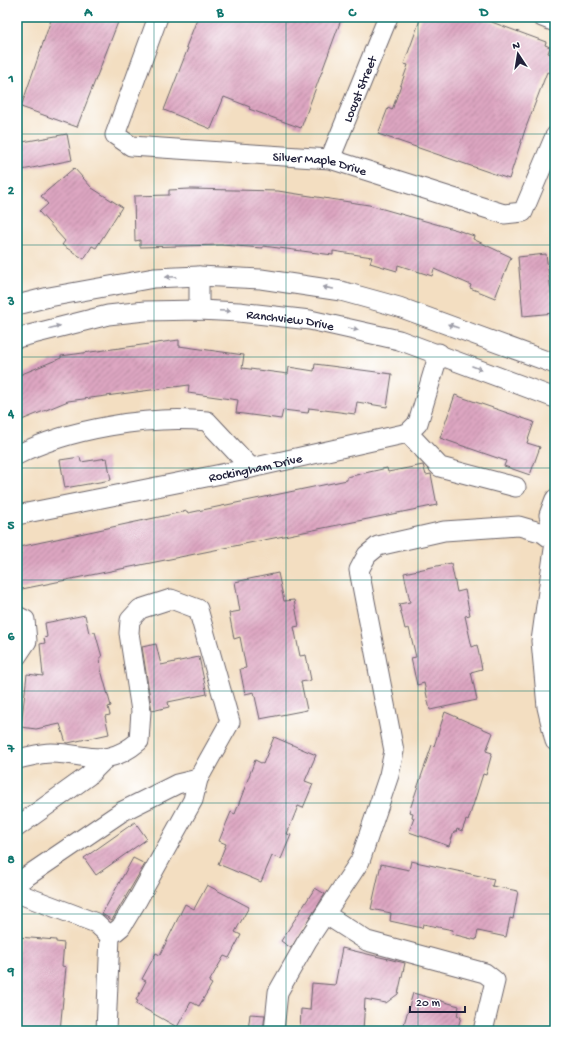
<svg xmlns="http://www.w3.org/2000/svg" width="572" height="1048" font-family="'Gochi Hand',sans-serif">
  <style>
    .building { fill: url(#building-hatch) }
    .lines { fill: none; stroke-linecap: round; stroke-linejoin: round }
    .minor-casing { stroke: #6b646a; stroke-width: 21 }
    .minor { stroke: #fff; stroke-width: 19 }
    .oneway { fill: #9c9ca7 }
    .grid { fill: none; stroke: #0f766e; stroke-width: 1; stroke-opacity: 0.55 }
    .labels { text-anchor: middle; stroke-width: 3; stroke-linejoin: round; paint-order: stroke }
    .street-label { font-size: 13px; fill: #22223b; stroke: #fff }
    .neatline { fill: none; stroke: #0f766e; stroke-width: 1.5 }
    .grid-label { font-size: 13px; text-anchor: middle; font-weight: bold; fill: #0f766e }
  </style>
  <defs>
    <pattern id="building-hatch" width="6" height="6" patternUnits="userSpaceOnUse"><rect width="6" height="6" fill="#dda6c1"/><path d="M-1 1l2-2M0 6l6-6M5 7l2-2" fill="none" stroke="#b3879e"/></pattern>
  </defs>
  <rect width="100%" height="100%" fill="#fff"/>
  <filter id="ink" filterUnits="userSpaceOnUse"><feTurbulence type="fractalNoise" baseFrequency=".025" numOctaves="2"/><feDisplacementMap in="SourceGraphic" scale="8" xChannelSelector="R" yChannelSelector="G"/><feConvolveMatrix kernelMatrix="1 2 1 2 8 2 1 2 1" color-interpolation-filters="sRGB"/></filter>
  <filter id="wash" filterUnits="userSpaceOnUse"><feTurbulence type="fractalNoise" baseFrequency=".012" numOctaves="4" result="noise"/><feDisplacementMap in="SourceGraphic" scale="16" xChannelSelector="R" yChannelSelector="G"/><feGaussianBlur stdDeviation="0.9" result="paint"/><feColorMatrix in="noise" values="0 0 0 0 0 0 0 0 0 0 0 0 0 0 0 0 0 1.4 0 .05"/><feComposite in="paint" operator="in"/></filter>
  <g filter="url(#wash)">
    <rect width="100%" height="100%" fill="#f3dec1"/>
    <g id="blocks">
      <path class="building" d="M52 17H120L77 127 21 107Z
        M198 17H342L301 128 249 109 250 107 224 97 211 129 164 110 188 48 186 47Z
        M421 17H478L546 42 545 45 550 47 548 53 555 56V58L550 73 547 72 525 130 509 179 378 134 388 108 392 110 408 65 404 64Z
        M67 134 72 160 17 171V143Z
        M74 168 92 188 122 207 96 248 92 246 84 259 62 245 65 241 39 212 48 204 41 196Z
        M190 189 278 191 369 205 457 230 474 236 473 239 511 257 495 298 470 288 471 285 434 269 432 276 398 265 397 271 370 263 372 257 333 251V255L263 246V248L221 245 140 247V240L135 241 134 196 169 195V190Z
        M546 254 554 313 523 316 518 257Z
        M179 340V346L244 355 242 368 288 374 289 367 314 371 315 364 392 374 387 407 357 402 355 414 309 408 308 413 283 410 281 419 236 413 238 400 188 393 189 385 68 401 17 422V376L61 358V356Z
        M455 395 534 422 527 443 540 447 530 475 504 466 506 461 440 438Z
        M80 457 81 462 107 458 111 480 65 488 60 460Z
        M423 465 426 475 431 474 437 505 17 590V555H21L19 547 187 511 188 513 347 480V477L387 468 388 472Z
        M451 563 457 592 465 590 470 615 465 616 472 647 477 645 482 669 471 672 477 700 430 710 424 683 417 685 411 658 416 657 409 628 405 629 399 604 410 602 404 573Z
        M278 573 284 601 294 600 299 626 294 627 300 656 306 655 311 680 301 682 307 710 260 719 254 692 245 694 240 669 246 668 240 637 234 639 229 613 240 611 235 582Z
        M85 615 89 633 95 632 102 657H100L101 670 111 706 108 707 110 715 105 716 109 734 68 743H66L60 724 36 729 21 727 27 674 43 676 40 644 45 643 44 638 47 637 45 623Z
        M156 644 161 665 199 657 207 694 168 702 169 707 152 711 142 647Z
        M445 712 493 733 486 751 492 753 486 775 483 774 468 821 466 820 462 831 457 829 456 832H454L449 846 409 832 414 818 412 817 413 813 409 812 432 745 434 746Z
        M274 737 316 755 305 781 313 784 303 808 298 806 287 834 291 835 281 859 272 856 261 882 218 864 226 844 219 841 231 812 235 814 255 760 263 764Z
        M135 822 147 839 96 875 84 858Z
        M133 858 145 864 112 920 102 914Z
        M411 861 494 879 492 886 518 891 513 919 510 918 506 937 478 931 476 940 452 934 453 930 423 924 422 928 390 921 391 913 371 909 381 864 409 870Z
        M207 885 249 907 235 932 241 935 229 958 224 956 209 982 212 984 199 1006 191 1002 177 1027 136 1004 138 1001 136 1000 146 981 142 979 156 953 160 955 185 904 194 909Z
        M315 888 325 894 291 948 281 941Z
        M18 937 56 940V942L64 943 62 966 66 967 60 1031H17Z
        M342 948 405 963 398 994 386 1003 365 999 363 1031H300L301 1009 310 1010 312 983 335 985Z
        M413 993 459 1006 457 1016 461 1017 457 1031H402Z
        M250 1014 265 1015 263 1031H248Z"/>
    </g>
  </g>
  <g filter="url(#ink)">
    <use href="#blocks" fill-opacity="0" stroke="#6b646a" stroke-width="1"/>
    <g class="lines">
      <g class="minor-casing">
        <g id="minor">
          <path id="s1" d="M158 17 115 135 131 146 330 159 504 214 523 212 555 136"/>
          <path d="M542 17 555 22"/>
          <path id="s2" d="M330 159 388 17"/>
          <path d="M199 276V310"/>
          <path d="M17 305 49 297 154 278 199 276 261 279 341 291 399 307 555 364"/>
          <path id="s3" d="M17 338 108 315 145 311 199 310 239 312 310 320 399 340 555 398"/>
          <path d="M408 433 440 467 516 487"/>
          <path d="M17 455C68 429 150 415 207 421L251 468"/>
          <path d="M555 499 549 515 555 542 541 641 547 707 555 741"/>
          <path id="s4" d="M17 515 251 468 408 433 418 423 439 353"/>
          <path d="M17 616 25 620 27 641 17 656"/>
          <path d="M17 759C28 757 40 753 51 753 88 753 105 770 139 741L141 711 129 633 130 620 140 609 171 599 198 609 230 722 198 779 193 800 138 899 121 927 110 936 106 1031"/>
          <path d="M17 827 88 776 105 759"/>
          <path d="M17 883 123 811 177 784 198 779"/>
          <path d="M17 893 96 923 110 936"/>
          <path d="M325 914 367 941 485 973 495 981 483 1031"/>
          <path d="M274 1031 278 992 307 941 360 861 389 775 394 751 359 570 367 555 378 546 444 531 519 526 543 533 555 542"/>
        </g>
      </g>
      <use href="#minor" class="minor"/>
    </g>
    <defs><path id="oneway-solid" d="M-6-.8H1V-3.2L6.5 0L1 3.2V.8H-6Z"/></defs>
    <g class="oneway">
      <use href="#oneway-solid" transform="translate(171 277) rotate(178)"/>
      <use href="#oneway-solid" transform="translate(328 288) rotate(-171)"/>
      <use href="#oneway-solid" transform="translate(225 311) rotate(3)"/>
      <use href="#oneway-solid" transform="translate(453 326) rotate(-160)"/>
      <use href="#oneway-solid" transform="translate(55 327) rotate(-14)"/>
      <use href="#oneway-solid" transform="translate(353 329) rotate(12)"/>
      <use href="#oneway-solid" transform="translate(477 368) rotate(21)"/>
    </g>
  </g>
  <path class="grid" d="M154 17V1031M286 17V1031M418 17V1031M17 134H555M17 245H555M17 357H555M17 468H555M17 580H555M17 691H555M17 803H555M17 914H555"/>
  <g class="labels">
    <g class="street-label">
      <text dy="5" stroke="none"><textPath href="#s2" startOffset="76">Locust Street</textPath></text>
      <text dy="5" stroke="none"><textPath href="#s1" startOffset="335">Silver Maple Drive</textPath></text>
      <text dy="5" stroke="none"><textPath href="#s3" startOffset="277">Ranchview Drive</textPath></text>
      <text dy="5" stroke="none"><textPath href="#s4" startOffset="243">Rockingham Drive</textPath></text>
    </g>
  </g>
  <rect width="572" height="1048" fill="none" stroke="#fff" stroke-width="44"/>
  <g transform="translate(518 54) rotate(348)" stroke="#ffffff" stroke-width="3" paint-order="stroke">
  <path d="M0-3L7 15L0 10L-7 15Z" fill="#22223b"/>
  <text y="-6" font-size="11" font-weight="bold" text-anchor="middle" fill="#22223b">N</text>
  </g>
  <path d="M410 1006v6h55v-6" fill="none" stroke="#22223b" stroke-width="2"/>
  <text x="416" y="1006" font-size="12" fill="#22223b" stroke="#ffffff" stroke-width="3" paint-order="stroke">20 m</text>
  <rect x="22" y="22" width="528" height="1004" class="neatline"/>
  <g class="grid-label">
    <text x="88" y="16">A</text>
    <text x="220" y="16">B</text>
    <text x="352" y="16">C</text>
    <text x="484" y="16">D</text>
    <text x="11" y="82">1</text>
    <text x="11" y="194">2</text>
    <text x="11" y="305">3</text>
    <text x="11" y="417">4</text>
    <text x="11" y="529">5</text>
    <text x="11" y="640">6</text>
    <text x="11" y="752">7</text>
    <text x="11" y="863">8</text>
    <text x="11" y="975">9</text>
  </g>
</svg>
